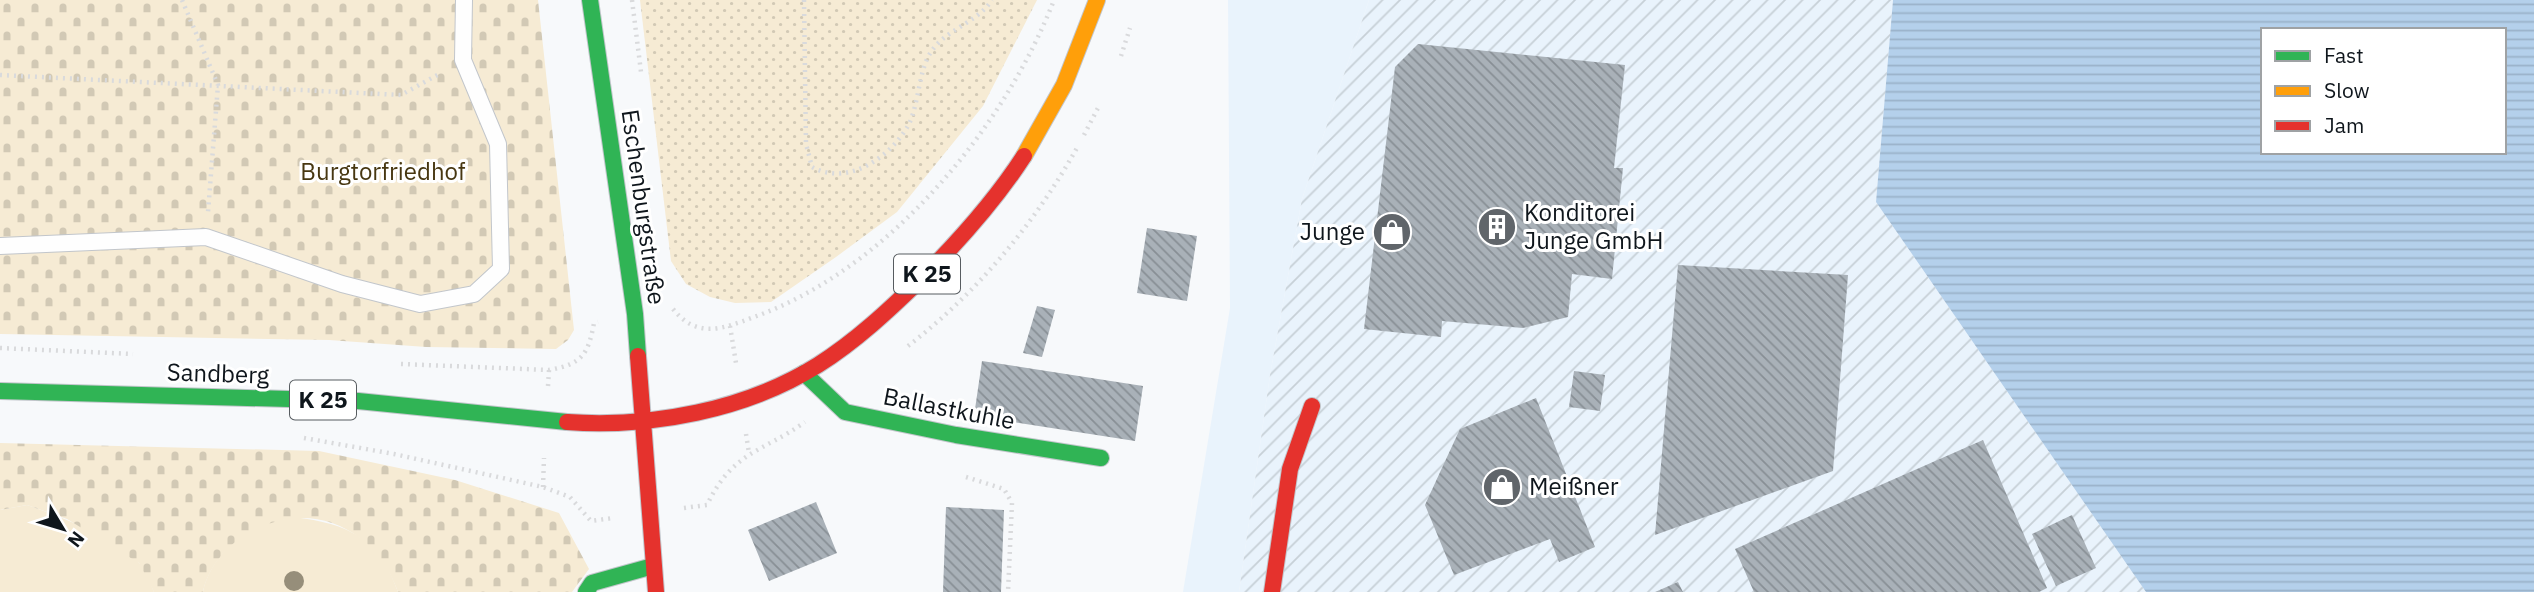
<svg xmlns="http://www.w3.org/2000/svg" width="2534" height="592" font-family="'IBM Plex Sans',sans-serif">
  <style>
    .built { fill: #e9f3fc }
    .industrial { fill: url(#industrial-furrows) }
    .grass { fill: #f6ebd4 }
    .cemetery { fill: url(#cemetery-stones) }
    .park { fill: url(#park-dots) }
    .water { fill: url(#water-rules); fill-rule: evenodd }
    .building { fill: url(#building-back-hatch) }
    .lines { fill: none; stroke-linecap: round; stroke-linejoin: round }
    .lane-casing { stroke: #c2c6cb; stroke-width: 18 }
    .fast-casing { stroke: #c2c6cb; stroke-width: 18 }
    .slow-casing { stroke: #c2c6cb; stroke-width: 18 }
    .jam-casing { stroke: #c2c6cb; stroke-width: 18 }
    .path { stroke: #d9dadc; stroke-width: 4.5; stroke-dasharray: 2 5; stroke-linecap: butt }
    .lane { stroke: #fefefe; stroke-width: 16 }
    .fast { stroke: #30b455; stroke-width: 16 }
    .slow { stroke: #ff9f0a; stroke-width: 16 }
    .jam { stroke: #e5322d; stroke-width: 16 }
    .tree { fill: #968e7a }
    .labels { text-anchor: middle; stroke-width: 6; stroke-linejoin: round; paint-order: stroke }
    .shield { fill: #fff; stroke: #575c60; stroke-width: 2 }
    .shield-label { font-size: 23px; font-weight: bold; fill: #0f161c }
    .park-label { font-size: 24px; fill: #473711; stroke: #fff }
    .street-label { font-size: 24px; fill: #0f161c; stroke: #fff }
    .poi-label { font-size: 24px; fill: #0f161c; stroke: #fff; text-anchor: start }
  </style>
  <defs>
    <pattern id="industrial-furrows" width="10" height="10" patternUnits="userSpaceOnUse" patternTransform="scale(1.75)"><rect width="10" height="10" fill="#e9f3fc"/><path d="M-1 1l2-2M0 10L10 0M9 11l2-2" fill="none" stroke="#c7d0d7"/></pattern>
    <pattern id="cemetery-stones" width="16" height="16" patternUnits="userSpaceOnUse" patternTransform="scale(1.75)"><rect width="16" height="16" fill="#f6ebd4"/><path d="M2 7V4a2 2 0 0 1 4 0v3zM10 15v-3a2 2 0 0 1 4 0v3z" fill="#d2c9b5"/></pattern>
    <pattern id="park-dots" width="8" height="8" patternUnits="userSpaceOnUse" patternTransform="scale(1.75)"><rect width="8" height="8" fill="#f6ebd4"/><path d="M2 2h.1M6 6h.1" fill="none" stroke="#d2c9b5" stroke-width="1.8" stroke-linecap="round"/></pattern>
    <pattern id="water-rules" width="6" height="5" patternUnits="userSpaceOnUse" patternTransform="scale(1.75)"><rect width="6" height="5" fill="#b4d0eb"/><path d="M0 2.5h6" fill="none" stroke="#9ab2c9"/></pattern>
    <pattern id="building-back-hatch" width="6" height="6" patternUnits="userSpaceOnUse" patternTransform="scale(1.75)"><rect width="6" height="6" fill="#a9b1b8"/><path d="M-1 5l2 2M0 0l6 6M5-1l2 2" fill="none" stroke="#888f95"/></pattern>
  </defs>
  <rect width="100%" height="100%" fill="#f7f9fb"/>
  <path class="built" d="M1228 0H1369L1302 199 1270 375 1239 592H1183L1230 308Z"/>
  <path class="industrial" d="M1369 0H1893L1876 202 2146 592H1239L1270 375 1302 199Z"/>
  <path class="grass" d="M27 505C59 516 116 538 139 563 146 570 150 583 154 592H0V510Z
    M294 517C349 524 379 538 398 592H203C208 565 232 538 257 526 268 521 283 520 294 517Z"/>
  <path class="cemetery" d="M0 0H538L574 330 568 340 556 349 426 347 329 340 0 334Z
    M0 443 319 451 455 480 559 513 589 569 572 592H398C373 522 300 495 238 540 221 552 207 572 203 592H154L139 563 67 519 27 505 0 510Z"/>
  <path class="park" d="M640 0H1037L983 106 897 212 836 257 771 302 735 303 710 297 686 284 671 261Z"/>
  <path class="water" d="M1893 0H2534V592H2146L1876 202ZM2263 30H2504V152H2263Z"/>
  <path class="building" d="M1418 44 1625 65 1614 168H1623L1612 279 1572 274 1568 317 1523 328 1442 321 1441 337 1364 329 1395 67Z
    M1147 228 1197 236 1187 301 1137 293Z
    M1678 265 1848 275 1833 471 1655 535Z
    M1037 306 1055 310 1042 357 1023 353Z
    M982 361 1143 386 1135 441 974 416Z
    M1574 371 1605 375 1600 411 1569 407Z
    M1536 398 1595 547 1559 562 1550 539 1454 575 1425 505 1441 470 1460 429Z
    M1983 440 2047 588 2039 592H1754L1735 549Z
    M816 502 837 553 769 581 748 530Z
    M946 507 1004 510 1001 592H943Z
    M2072 515 2096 568 2056 586 2032 534Z
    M1678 582 1683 592H1655Z"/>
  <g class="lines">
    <g class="lane-casing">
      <path id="lane" d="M0 246 206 237 342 284 420 304 474 294 501 269 498 144 463 60 464 0"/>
    </g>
    <g class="fast-casing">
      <path id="fast" d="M590 0 635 314 638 356
        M804 373 845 412 956 435 1101 458
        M0 391 358 401 567 422
        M586 592 592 583 653 566"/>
    </g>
    <g class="slow-casing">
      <path id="slow" d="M1024 156 1064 85 1097 0"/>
    </g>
    <g class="jam-casing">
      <path id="jam" d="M638 356 656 592
        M567 422C651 428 746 410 818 365 856 341 889 310 921 279 958 242 995 201 1024 156
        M1272 592 1290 469 1312 406"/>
    </g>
    <path class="path" d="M182 0 218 85 208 212
      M632 0 641 72
      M804 0 806 144 812 167C848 187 891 157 909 124 919 103 919 69 931 52 946 29 977 23 992 0
      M1121 56 1130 28
      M0 75 401 95 441 73
      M1084 135 1099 106
      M673 309C697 339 722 329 754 317 887 270 1004 129 1054 0
      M730 326 736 363
      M908 346C977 293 1036 222 1078 146
      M0 348 133 354
      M401 364 549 370C582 364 588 355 594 323L598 322
      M548 386 549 370
      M746 434 749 453
      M304 438 394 454 543 487 570 497 591 521 613 518
      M966 477 1004 489 1012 503 1008 592
      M543 487 544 458
      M684 508 707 505C733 451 761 453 805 422"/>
    <use href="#lane" class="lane"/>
    <use href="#fast" class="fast"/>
    <use href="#slow" class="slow"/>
    <use href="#jam" class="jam"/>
  </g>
  <circle class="tree" cx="294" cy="581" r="10"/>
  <defs>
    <g id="building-disc" transform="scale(2.0125)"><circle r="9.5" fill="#60656a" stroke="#fff"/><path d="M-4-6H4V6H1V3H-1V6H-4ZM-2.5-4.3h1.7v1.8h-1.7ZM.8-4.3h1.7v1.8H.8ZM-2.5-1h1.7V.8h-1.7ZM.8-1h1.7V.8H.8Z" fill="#fff"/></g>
    <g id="shop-disc" transform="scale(2.0125)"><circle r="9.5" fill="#60656a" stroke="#fff"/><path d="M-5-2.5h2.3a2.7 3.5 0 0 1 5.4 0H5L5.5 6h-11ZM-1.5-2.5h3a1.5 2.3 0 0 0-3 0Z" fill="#fff"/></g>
  </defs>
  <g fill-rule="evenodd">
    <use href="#building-disc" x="1497" y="227"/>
    <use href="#shop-disc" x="1392" y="232"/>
    <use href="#shop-disc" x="1502" y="487"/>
  </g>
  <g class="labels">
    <g class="shield">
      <rect x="894" y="254.5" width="66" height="39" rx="5"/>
      <rect x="290" y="380.5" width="66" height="39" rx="5"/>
    </g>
    <g class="shield-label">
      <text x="927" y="282">K 25</text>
      <text x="323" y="408">K 25</text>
    </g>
    <g class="park-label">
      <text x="383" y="180">Burgtorfriedhof</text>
    </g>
    <g class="street-label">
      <text transform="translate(643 207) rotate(82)" y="8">Eschenburgstraße</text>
      <text transform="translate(218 374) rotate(2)" y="8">Sandberg</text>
      <text transform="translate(949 409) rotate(11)" y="8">Ballastkuhle</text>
    </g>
    <g class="poi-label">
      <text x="1524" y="221">Konditorei<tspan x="1524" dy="28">Junge GmbH</tspan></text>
      <text x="1365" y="240" text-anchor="end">Junge</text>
      <text x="1529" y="495">Meißner</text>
    </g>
  </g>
  <rect x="2261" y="28" width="245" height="126" fill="#ffffff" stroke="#9fa2a4" stroke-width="2"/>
  <rect x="2275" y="51" width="35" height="10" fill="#30b455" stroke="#9fa2a4" stroke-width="2"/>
  <text x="2324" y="63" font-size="21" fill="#0f161c">Fast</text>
  <rect x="2275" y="86" width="35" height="10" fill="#ff9f0a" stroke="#9fa2a4" stroke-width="2"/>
  <text x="2324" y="98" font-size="21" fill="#0f161c">Slow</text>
  <rect x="2275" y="121" width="35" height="10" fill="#e5322d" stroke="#9fa2a4" stroke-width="2"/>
  <text x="2324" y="133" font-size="21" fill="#0f161c">Jam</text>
  <g transform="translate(63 529) rotate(128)" stroke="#ffffff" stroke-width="5" paint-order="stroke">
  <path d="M0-5L12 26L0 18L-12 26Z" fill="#0f161c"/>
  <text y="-10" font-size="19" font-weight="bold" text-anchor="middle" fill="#0f161c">N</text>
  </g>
</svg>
